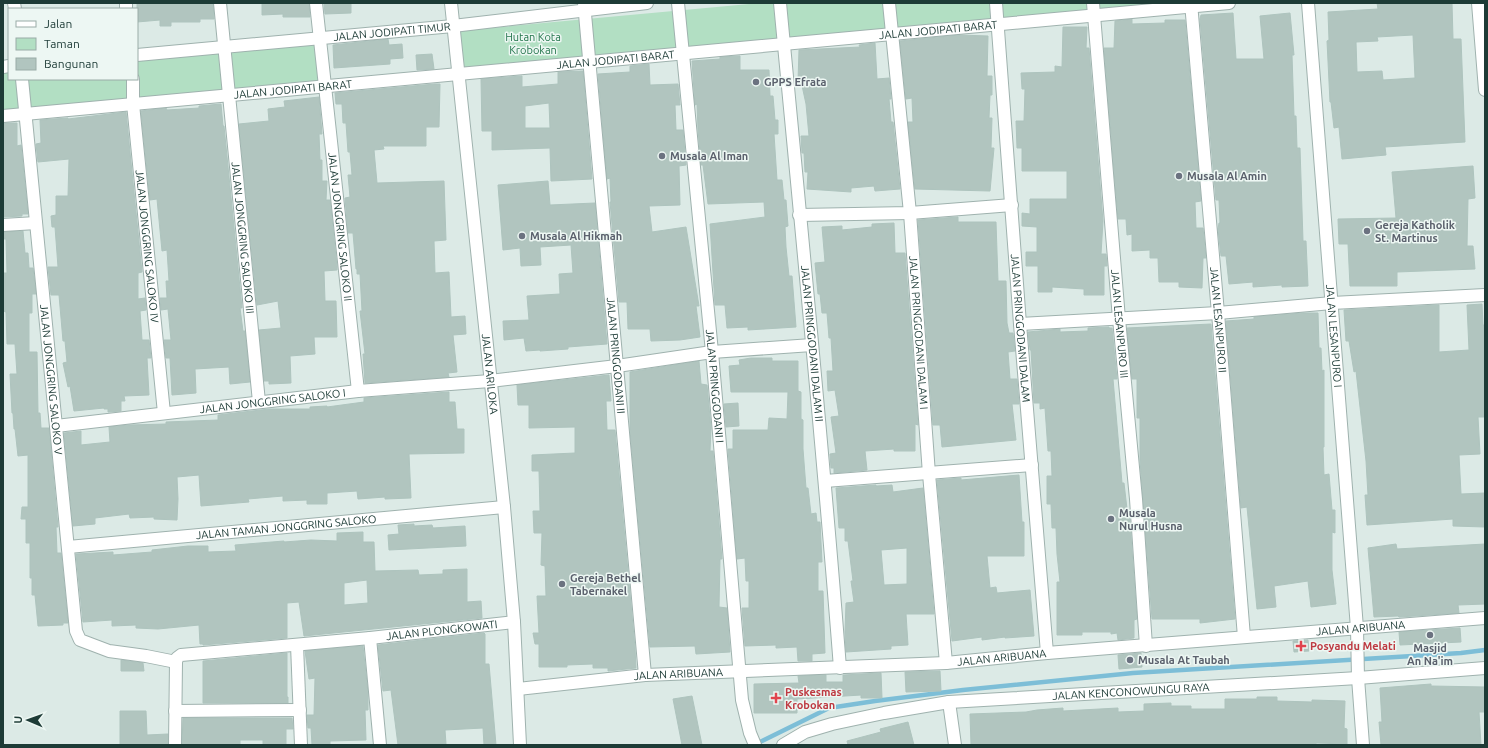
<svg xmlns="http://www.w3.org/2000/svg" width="1488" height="748" font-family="Ubuntu,sans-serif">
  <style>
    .green { fill: #b2dfc3 }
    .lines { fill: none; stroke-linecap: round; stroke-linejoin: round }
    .stream { stroke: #7dbed7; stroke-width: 4.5 }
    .building { fill: #b1c5bf; stroke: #aec4be; fill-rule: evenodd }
    .street-casing { stroke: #9fb2ae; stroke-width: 14 }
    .street { stroke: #fff; stroke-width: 12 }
    .worship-dot { fill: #6b7280; stroke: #edf7f3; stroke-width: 1.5 }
    .health-dot { fill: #e0444e; stroke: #edf7f3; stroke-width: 1.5 }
    .labels { text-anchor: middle; stroke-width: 3; stroke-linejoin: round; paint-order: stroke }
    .street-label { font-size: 11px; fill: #1d3b36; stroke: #edf7f3 }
    .park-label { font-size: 11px; fill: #23754c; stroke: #edf7f3 }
    .worship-label { font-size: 11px; font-weight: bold; fill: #5b616d; stroke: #edf7f3; text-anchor: start }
    .health-label { font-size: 11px; font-weight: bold; fill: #be3a42; stroke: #edf7f3; text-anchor: start }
  </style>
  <rect width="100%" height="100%" fill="#dceae6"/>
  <path class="green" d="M760 3H1186L461 69 458 31Z
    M316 44 320 81 3 110V73H9V79H137V61Z"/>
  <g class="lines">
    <path class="stream" d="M756 744 829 708 875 701 963 690 1133 673 1461 653 1485 650"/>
  </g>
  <path class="building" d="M137 3H213L214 19H200V22H171V26H160V20L137 22Z
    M262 3H309L310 17H283V14L262 15Z
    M324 3H351V13L325 14Z
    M1377 3H1452L1453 39H1461L1465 142 1385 147 1386 155 1342 159 1339 127 1334 128 1331 102H1330L1327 41 1329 40 1328 12 1378 9ZM1413 35 1415 78 1383 80 1382 71 1357 72 1356 42 1378 41 1377 37Z
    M1233 13 1236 59H1264L1260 16 1290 13 1294 55H1292L1294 116H1296L1297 148H1300L1303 241H1306L1308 286 1282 287V285L1253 287V282L1229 284 1226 256H1221L1218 229 1219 223H1220L1219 200H1216L1200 19 1201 15Z
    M1132 19V24L1165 23V20H1185L1201 201 1195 202 1196 228H1203L1206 258H1203L1202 288 1179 287V282H1159L1158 258H1150V250L1132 251V234L1127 235 1126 219H1118L1104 48H1114L1115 21Z
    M1063 27H1087L1086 48H1089L1103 221 1101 254H1106L1107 266H1104V295H1084V289L1052 287V292H1038V266H1026V252H1037V227L1022 226V213L1030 214V199H1067V171H1022V148H1017L1016 121H1024L1025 89H1022L1021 73 1055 72V66L1062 67Z
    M959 35 988 36 987 76H992V95H990L989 118H992L991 148H994L990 191 915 189 908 122H913L912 98 906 99 900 41Z
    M388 39 389 45 402 44 403 58 390 59V64L334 68 333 45Z
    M875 43 877 79 889 78 891 99H889L891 122H893L900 189 875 191 874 186 851 188V192L807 189 808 172H805L804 153H802L801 136H809L806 104 801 81H798L799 50 860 47 859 45Z
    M432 54 434 69 417 70 416 55Z
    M740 56V70H769L770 96H773L775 120H778V134H774L777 180H782L784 200H786L788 226 785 227 786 247 789 276H792L796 327 748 330V327L727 328 725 305H715L710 224 765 217 764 202 708 204 703 165H701L698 129 697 104 695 105 692 61 720 59V57Z
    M649 64 650 85 678 84 680 105H675L676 130H683L686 165 679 166 680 205 649 206 652 232 686 227 699 306H696L700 337 680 340 651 341 650 329H628L627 302H619L610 202H611L610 178 607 179 598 74 630 72V66Z
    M583 71 592 179 551 181 550 148 492 150V131H482L481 79 522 76V87L558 84V72ZM549 103 550 128H525V106Z
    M435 84H440L439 127H426V146H383L384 149 374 150 377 183 444 181 446 240 434 241 435 273 449 272 451 317 465 316 466 334 453 335 457 372 448 373 449 377 365 383 363 354H365L360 311H362L360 274H357V269H356L353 233H348L345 198 350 197 348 175H352L350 152H348L346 123H343L342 104H336L335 93Z
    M319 97 322 134H319L320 160H322V181H327L326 200H330L337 267V270L324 271 325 301H336L337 337H314L315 354 290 356 291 383 269 384V381H264L259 330 281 328 278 301 257 305 239 124 269 121 268 109 285 107 284 101Z
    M221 104 223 126H224L242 308H240L243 331H245L250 382 230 384 229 367 195 369 196 393 172 395 170 358H166L164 340H171L168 309 161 310 160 298H167L166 281H169L167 250 162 251 157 199 150 200 141 111 166 108 167 110 199 108V106Z
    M126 112 142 272 138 273V299L145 298 146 310 140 311 142 340H149L151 358H147L149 395 124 396 125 401H121V411L108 412V409H104V408L74 411 70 386 68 387 63 363 67 362 65 341H63L59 295H51L48 267H58L55 227H52L51 216 56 215V196H68L69 159 38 162 36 144 41 143 40 120 68 118V119Z
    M3 123H17V146L21 145 28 214H22V216L3 217Z
    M1473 166 1475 198 1468 199 1467 246H1473L1475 269 1397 272V286H1350L1348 244H1339L1338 219 1396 218 1392 172Z
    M548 181 550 205 595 203 607 344 568 347V349L540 351V350L526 351 524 338 504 340 503 321 529 320 527 296 560 294 559 274 573 273 571 245 540 247 541 265 521 266 520 248 503 250 498 185Z
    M958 217V222H996L998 281H1006L1007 323 1009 333H1013L1015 351 1008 352 1010 379H1017L1019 404H1012L1016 440 942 447 940 425H933L918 220Z
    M894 223 895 253H905L918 425 915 424V451H894V449L865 451 867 470 834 473V468H831L830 454 836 453 831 417 839 416 835 390 828 391 827 371H833L831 338H829L827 313H822L820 294H818L815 263 825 262 822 227 842 226V230L872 227V224Z
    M23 231 25 253H28L29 268H33L36 294H32V313H29V352H37L38 413H40L41 428H49L58 527H56L57 553H61L68 623H63V625L38 626 35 595H32V578H30V543H26V519H21L22 507H28V455L18 456 15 429H14L13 413H12L10 374H17L15 344H7L6 312 3 311V273H7L6 239H3V232Z
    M1482 304 1483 325H1485V417H1478L1480 454 1459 455 1461 494 1485 493V527L1453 526V519L1367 525 1365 495H1368L1366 461 1356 371 1354 372 1349 341H1346L1344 310 1439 305V352L1469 350 1467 305Z
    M1303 313H1318L1319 348H1321L1322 371 1324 370V447H1323L1324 475 1329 474 1332 510H1335V533L1332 532V570L1336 604 1311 607 1308 581 1274 586 1276 607 1257 609 1247 507 1241 508 1226 321 1254 319V317Z
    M1211 324 1235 619 1200 623V619H1152L1140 460V418H1137V379H1132L1127 328Z
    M1109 327V328H1112L1117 379H1113L1122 483H1124L1127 509H1129L1137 619 1134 620V638L1118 640 1117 633 1111 634V632H1082V635H1057V582H1060L1057 554 1056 528H1052L1051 504H1047V476H1052L1051 451H1048L1045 408 1040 409V403H1034L1031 350H1030L1028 332 1060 329V332L1088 331V328Z
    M751 358H772V361H798V391L801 392V419L803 420V449L806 488H808L811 514 816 513 817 522H820L822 562H818V591H823L825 653 812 654V661H798L797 647 776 648V645L745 646 742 608H749V581H746L745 558 737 559 728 449H733V430H768L769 418 787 419 788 392H731L729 366 740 365 739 360Z
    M699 361 701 384 707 385 711 428 710 451H713L722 559H720L719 607 727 608 730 652 696 654 695 646 650 647 630 430V372Z
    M609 375 611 401H606L607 430H615L635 648 636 668 608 671V668H593V664L567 665V667H539V644H535L533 633H539L537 596H546L545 566 541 565 542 533H534L533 511H540L539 471H532V455L575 453V427L529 428V405H518L517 385Z
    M449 392V402H455L457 429H464V453L409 454 411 498 385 499V497L358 499 357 491 327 493V504H307V500L283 501V496L248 499 249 502 201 506 199 475 177 477 178 499 177 520 154 519V517L130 518 129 514 95 518V524L73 526 64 433 81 431V445L110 442 109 427 129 425 166 424V422L218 420V415L269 409H310V407L327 406V407L364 402V398Z
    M738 403 739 426 726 427 724 404Z
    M1019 475 1022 522H1024V556H987L990 588 996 587 997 593 1030 590 1034 636 1005 638V637L982 640V637L952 641 937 480 961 478V480Z
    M876 485V486L892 485 893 492 923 488 934 614H906L908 645 891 646V649L846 652 845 632 846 603 854 602 851 581H853L848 541H845V528H839L836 488ZM907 548V584L884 585 881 550Z
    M414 524V526L432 525 433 528 465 526 466 546 389 550 388 535 399 534 398 525Z
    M363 532V542H374L375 571 418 570 419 575 443 574V570L467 569V602L481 601 482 618 304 636 299 602 287 603V638L203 645V644H200L199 625 158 629 136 628V625L112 626V620L83 622 76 554 113 552V555L152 552V550L188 546H208V552L236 551 235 545 284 541V542L311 540 337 541V533ZM367 580 368 603 344 605V583Z
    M1396 544 1397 549 1485 544V604L1458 605 1459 613 1399 617 1398 616 1374 617 1368 548Z
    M1460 628 1461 642 1400 645 1399 632Z
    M484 633 485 634V664H489L496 745H484L483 728 445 730 446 744 398 745 391 690 383 691 378 645Z
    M1308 640 1309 651 1294 652 1293 641Z
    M363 646 368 693V710H365L366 740 330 741V745H312L311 728H308L307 715H314L315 678 309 679 305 651Z
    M287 653V697H288V703H203V661Z
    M1141 653 1142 667 1119 669 1118 655Z
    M121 660 143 663 144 671H121Z
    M940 671 941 691 906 692 905 672Z
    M881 673 882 698H861V695L797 699V713H754V684L799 683 798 676 826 675V682H843V675Z
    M1431 684V686L1485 687V712H1479L1481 745H1381L1379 722H1382L1380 688Z
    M692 696 702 745H682L673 699Z
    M1257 697H1277V701L1312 702V700L1345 701 1344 728 1347 729V744L1316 743V745H971L970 714 1026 712 1037 710 1063 708V711L1118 708V712L1144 711V704L1171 703V706H1191V709H1225V699H1257Z
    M120 711H146L147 735 168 734V745H120Z
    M183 718H292L293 729H286V745H263V740H240V745H182Z
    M908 722 914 745H848L847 741 881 732 880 729Z"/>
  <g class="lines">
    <g class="street-casing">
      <g id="street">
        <path d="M14 3 15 9"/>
        <path d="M126 3V9"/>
        <path id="s1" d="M220 3 259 402"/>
        <path id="s2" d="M316 3 358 391"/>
        <path id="s3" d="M451 3 504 507 514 622 520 745"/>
        <path id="s4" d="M584 3 645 675"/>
        <path id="s5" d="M678 3 712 352 742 700 750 733 755 745"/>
        <path id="s6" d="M780 3C801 225 823 446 840 668"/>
        <path id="s7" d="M889 3 910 213 929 474 946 663"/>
        <path id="s8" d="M996 3 1020 324 1047 653"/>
        <path id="s9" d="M1093 3 1119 319 1136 499 1146 646"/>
        <path id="s10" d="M1191 3 1218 313 1244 637"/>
        <path id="s11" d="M1308 3 1357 628 1358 678 1363 745"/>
        <path d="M1478 3 1485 90"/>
        <path id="s12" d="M137 55 453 26 647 3"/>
        <path d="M3 67 9 66"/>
        <path id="s13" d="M22 79 76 631 80 640 109 651 146 656 176 662"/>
        <path id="s14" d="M133 79V104L164 413"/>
        <path id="s15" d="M3 116 1229 3"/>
        <path d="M799 215 910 213 1012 205"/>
        <path d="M3 225 36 223"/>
        <path d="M1020 324 1218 313 1332 303 1485 295"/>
        <path id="s16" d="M56 426 358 391 490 381 617 366 712 352 812 345"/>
        <path d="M825 481 1032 465"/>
        <path id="s17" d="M68 547 504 507"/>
        <path d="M370 638 380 745"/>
        <path d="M297 645 301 745"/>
        <path id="s18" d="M518 689 645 675 946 663 1047 653 1485 618"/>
        <path d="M949 702 955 745"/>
        <path d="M175 711 300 710"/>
        <path id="s19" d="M175 745 176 662 177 658 181 655 370 638 514 622"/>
        <path id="s20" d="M783 745 805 732 832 724 884 713 949 702 1358 678 1485 668"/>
      </g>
    </g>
    <use href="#street" class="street"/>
  </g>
  <g class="worship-dot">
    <circle cx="756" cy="82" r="4"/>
    <circle cx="662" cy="156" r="4"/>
    <circle cx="1179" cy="176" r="4"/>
    <circle cx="1367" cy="231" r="4"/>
    <circle cx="522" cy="236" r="4"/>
    <circle cx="1111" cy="519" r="4"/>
    <circle cx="562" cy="584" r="4"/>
    <circle cx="1430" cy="635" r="4"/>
    <circle cx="1130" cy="660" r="4"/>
  </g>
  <g class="health-dot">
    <path d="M1299 640h4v4h4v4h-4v4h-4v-4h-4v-4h4z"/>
    <path d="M774 692h4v4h4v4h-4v4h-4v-4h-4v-4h4z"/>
  </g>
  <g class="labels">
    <g class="street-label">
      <text dy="4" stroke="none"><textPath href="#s15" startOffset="939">JALAN JODIPATI BARAT</textPath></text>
      <text dy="4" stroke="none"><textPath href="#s12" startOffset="256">JALAN JODIPATI TIMUR</textPath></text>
      <text dy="4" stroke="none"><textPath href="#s15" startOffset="615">JALAN JODIPATI BARAT</textPath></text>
      <text dy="4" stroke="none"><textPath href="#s15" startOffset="291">JALAN JODIPATI BARAT</textPath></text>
      <text dy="4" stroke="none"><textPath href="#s2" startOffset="225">JALAN JONGGRING SALOKO II</textPath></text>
      <text dy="4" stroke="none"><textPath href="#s1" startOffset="236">JALAN JONGGRING SALOKO III</textPath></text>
      <text dy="4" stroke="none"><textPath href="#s14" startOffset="168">JALAN JONGGRING SALOKO IV</textPath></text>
      <text dy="4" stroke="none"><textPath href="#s10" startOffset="318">JALAN LESANPURO II</textPath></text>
      <text dy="4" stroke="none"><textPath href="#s9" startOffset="322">JALAN LESANPURO III</textPath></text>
      <text dy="4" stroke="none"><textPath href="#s8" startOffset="326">JALAN PRINGGODANI DALAM</textPath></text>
      <text dy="4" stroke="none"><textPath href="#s7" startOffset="331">JALAN PRINGGODANI DALAM I</textPath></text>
      <text dy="4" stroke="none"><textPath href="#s11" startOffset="334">JALAN LESANPURO I</textPath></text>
      <text dy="4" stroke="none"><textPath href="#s6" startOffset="342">JALAN PRINGGODANI DALAM II</textPath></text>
      <text dy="4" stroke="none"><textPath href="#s4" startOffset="354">JALAN PRINGGODANI II</textPath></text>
      <text dy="4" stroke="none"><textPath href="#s3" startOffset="373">JALAN ARILOKA</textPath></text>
      <text dy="4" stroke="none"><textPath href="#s13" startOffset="302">JALAN JONGGRING SALOKO V</textPath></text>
      <text dy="4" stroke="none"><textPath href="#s5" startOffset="385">JALAN PRINGGODANI I</textPath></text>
      <text dy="4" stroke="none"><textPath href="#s16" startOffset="218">JALAN JONGGRING SALOKO I</textPath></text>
      <text dy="4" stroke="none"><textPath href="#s17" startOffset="219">JALAN TAMAN JONGGRING SALOKO</textPath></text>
      <text dy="4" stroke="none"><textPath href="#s18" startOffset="845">JALAN ARIBUANA</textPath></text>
      <text dy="4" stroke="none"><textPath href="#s19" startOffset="354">JALAN PLONGKOWATI</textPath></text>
      <text dy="4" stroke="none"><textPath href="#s18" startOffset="485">JALAN ARIBUANA</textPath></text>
      <text dy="4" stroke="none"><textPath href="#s18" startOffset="161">JALAN ARIBUANA</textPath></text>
      <text dy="4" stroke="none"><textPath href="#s20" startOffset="355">JALAN KENCONOWUNGU RAYA</textPath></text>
    </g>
    <g class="park-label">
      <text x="533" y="41">Hutan Kota<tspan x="533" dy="13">Krobokan</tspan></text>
    </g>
    <g class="worship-label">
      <text x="764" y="86">GPPS Efrata</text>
      <text x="670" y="160">Musala Al Iman</text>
      <text x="1187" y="180">Musala Al Amin</text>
      <text x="1375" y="229">Gereja Katholik<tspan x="1375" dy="13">St. Martinus</tspan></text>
      <text x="530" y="240">Musala Al Hikmah</text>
      <text x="1119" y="517">Musala<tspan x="1119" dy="13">Nurul Husna</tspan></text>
      <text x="570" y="582">Gereja Bethel<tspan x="570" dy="13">Tabernakel</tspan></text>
      <text x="1430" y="652" text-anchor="middle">Masjid<tspan x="1430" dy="13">An Na'im</tspan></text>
      <text x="1138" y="664">Musala At Taubah</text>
    </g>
    <g class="health-label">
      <text x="1310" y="650">Posyandu Melati</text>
      <text x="785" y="696">Puskesmas<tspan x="785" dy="13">Krobokan</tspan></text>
    </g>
  </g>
  <rect width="1488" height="748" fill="none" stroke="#1d3b36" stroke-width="8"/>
  <rect x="8" y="8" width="130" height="72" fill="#edf7f3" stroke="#9aaca7"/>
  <rect x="16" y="21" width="20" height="6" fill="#ffffff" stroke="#9aaca7"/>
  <text x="44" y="28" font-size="12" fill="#1d3b36">Jalan</text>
  <rect x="16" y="38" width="20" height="12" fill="#b2dfc3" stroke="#9aaca7"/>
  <text x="44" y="48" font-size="12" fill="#1d3b36">Taman</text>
  <rect x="16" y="58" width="20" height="12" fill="#b1c5bf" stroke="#9aaca7"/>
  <text x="44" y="68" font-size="12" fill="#1d3b36">Bangunan</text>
  <g transform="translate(28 720) rotate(272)" stroke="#edf7f3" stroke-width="3" paint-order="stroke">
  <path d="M0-3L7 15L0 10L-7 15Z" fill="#1d3b36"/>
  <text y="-6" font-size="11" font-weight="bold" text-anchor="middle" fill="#1d3b36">U</text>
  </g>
</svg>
